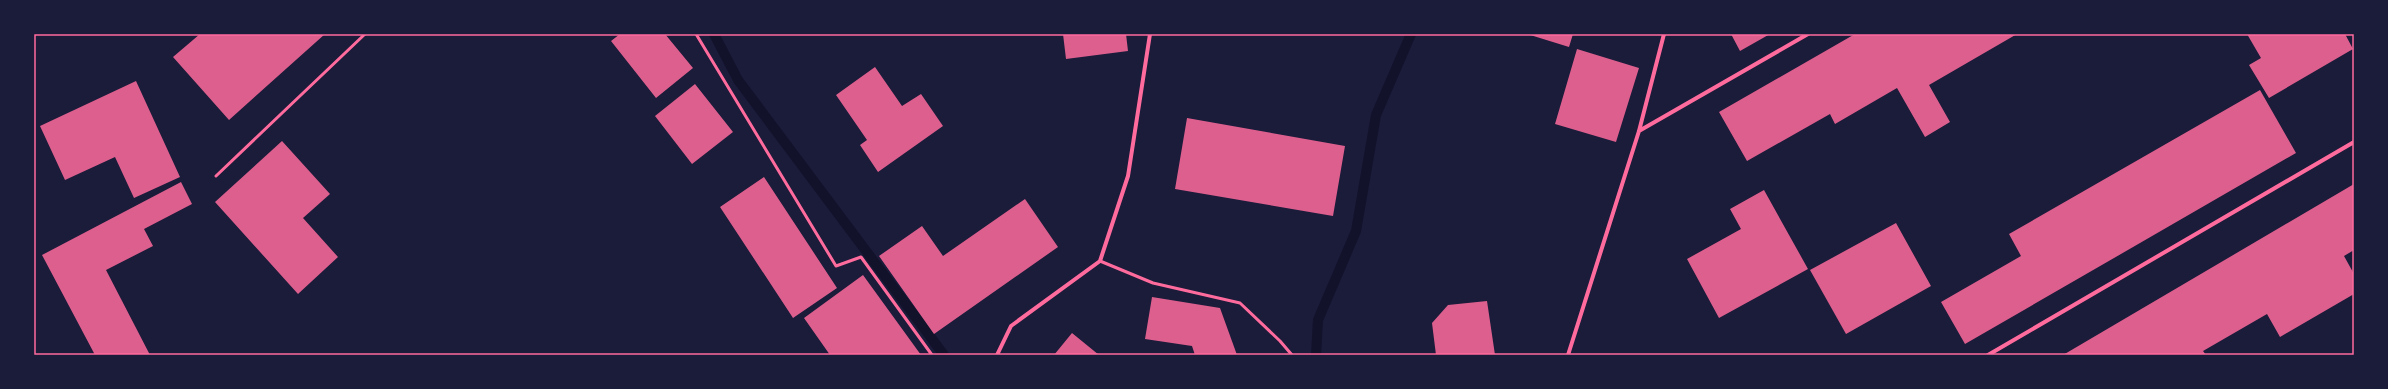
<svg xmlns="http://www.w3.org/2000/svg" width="2388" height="389" font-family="'Times New Roman',serif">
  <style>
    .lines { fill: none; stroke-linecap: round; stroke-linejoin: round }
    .stream { stroke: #12122b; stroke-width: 10 }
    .building { fill: #dd5f8e }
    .service { stroke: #ff6b9d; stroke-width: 3 }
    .minor { stroke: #ff6b9d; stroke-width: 4 }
    .neatline { fill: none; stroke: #ff6b9d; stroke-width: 1.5 }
  </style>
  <rect width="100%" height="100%" fill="#1b1b3a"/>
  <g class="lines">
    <path class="stream" d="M714 34 738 80 944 355
      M1316 355 1318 320 1356 231 1376 115 1411 34"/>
  </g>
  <path class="building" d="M200 34H325L229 120 173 57Z
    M620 34H665L693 68 656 98 611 41Z
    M1063 34H1126L1128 51 1066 59Z
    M1527 34H1573L1569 47Z
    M1731 34H1770L1740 51Z
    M1855 34H2017L1929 85 1950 122 1925 137 1897 88 1835 124 1830 114 1747 161 1719 112Z
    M2247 34H2345L2353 49 2269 98 2249 65 2261 58Z
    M1577 49 1639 68 1616 142 1555 124Z
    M875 67 902 106 921 94 943 126 878 172 860 145 867 140 836 95Z
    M136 81 180 177 134 198 115 157 65 180 40 126Z
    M695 84 733 132 692 164 655 116Z
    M2260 90 2296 153 1965 344 1941 302 2021 256 2009 234Z
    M1187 118 1345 146 1333 216 1175 189Z
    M282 141 330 194 303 218 338 257 298 294 215 202Z
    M764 177 837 288 793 318 720 207Z
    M181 182 192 204 144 229 153 246 106 270 150 355H95L42 255Z
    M2354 184V250L2344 256 2354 274V294L2280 337 2267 314 2203 351 2206 355H2063Z
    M1764 190 1808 269 1719 318 1687 259 1741 229 1730 209Z
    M1025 199 1058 247 934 334 879 256 922 226 943 256Z
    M1896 223 1931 286 1846 334 1810 270Z
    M863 275 921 355H830L804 318Z
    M1152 297 1220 308 1237 355H1195L1192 346 1145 339Z
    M1487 301 1495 355H1436L1432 323 1448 305Z
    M1072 333 1099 355H1054Z"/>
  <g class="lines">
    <path class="service" d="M696 34 836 266 861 257 932 355
      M216 176 365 34
      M1100 261 1153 283 1240 303 1280 341 1292 355"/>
    <path class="minor" d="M1639 131 1808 34
      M997 355 1011 326 1100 261 1128 176 1150 34
      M1568 355 1639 131 1664 34
      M1988 355 2354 142"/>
  </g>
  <rect width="2388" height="389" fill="none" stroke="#1b1b3a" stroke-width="70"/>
  <rect x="35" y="35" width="2318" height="319" class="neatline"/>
</svg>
